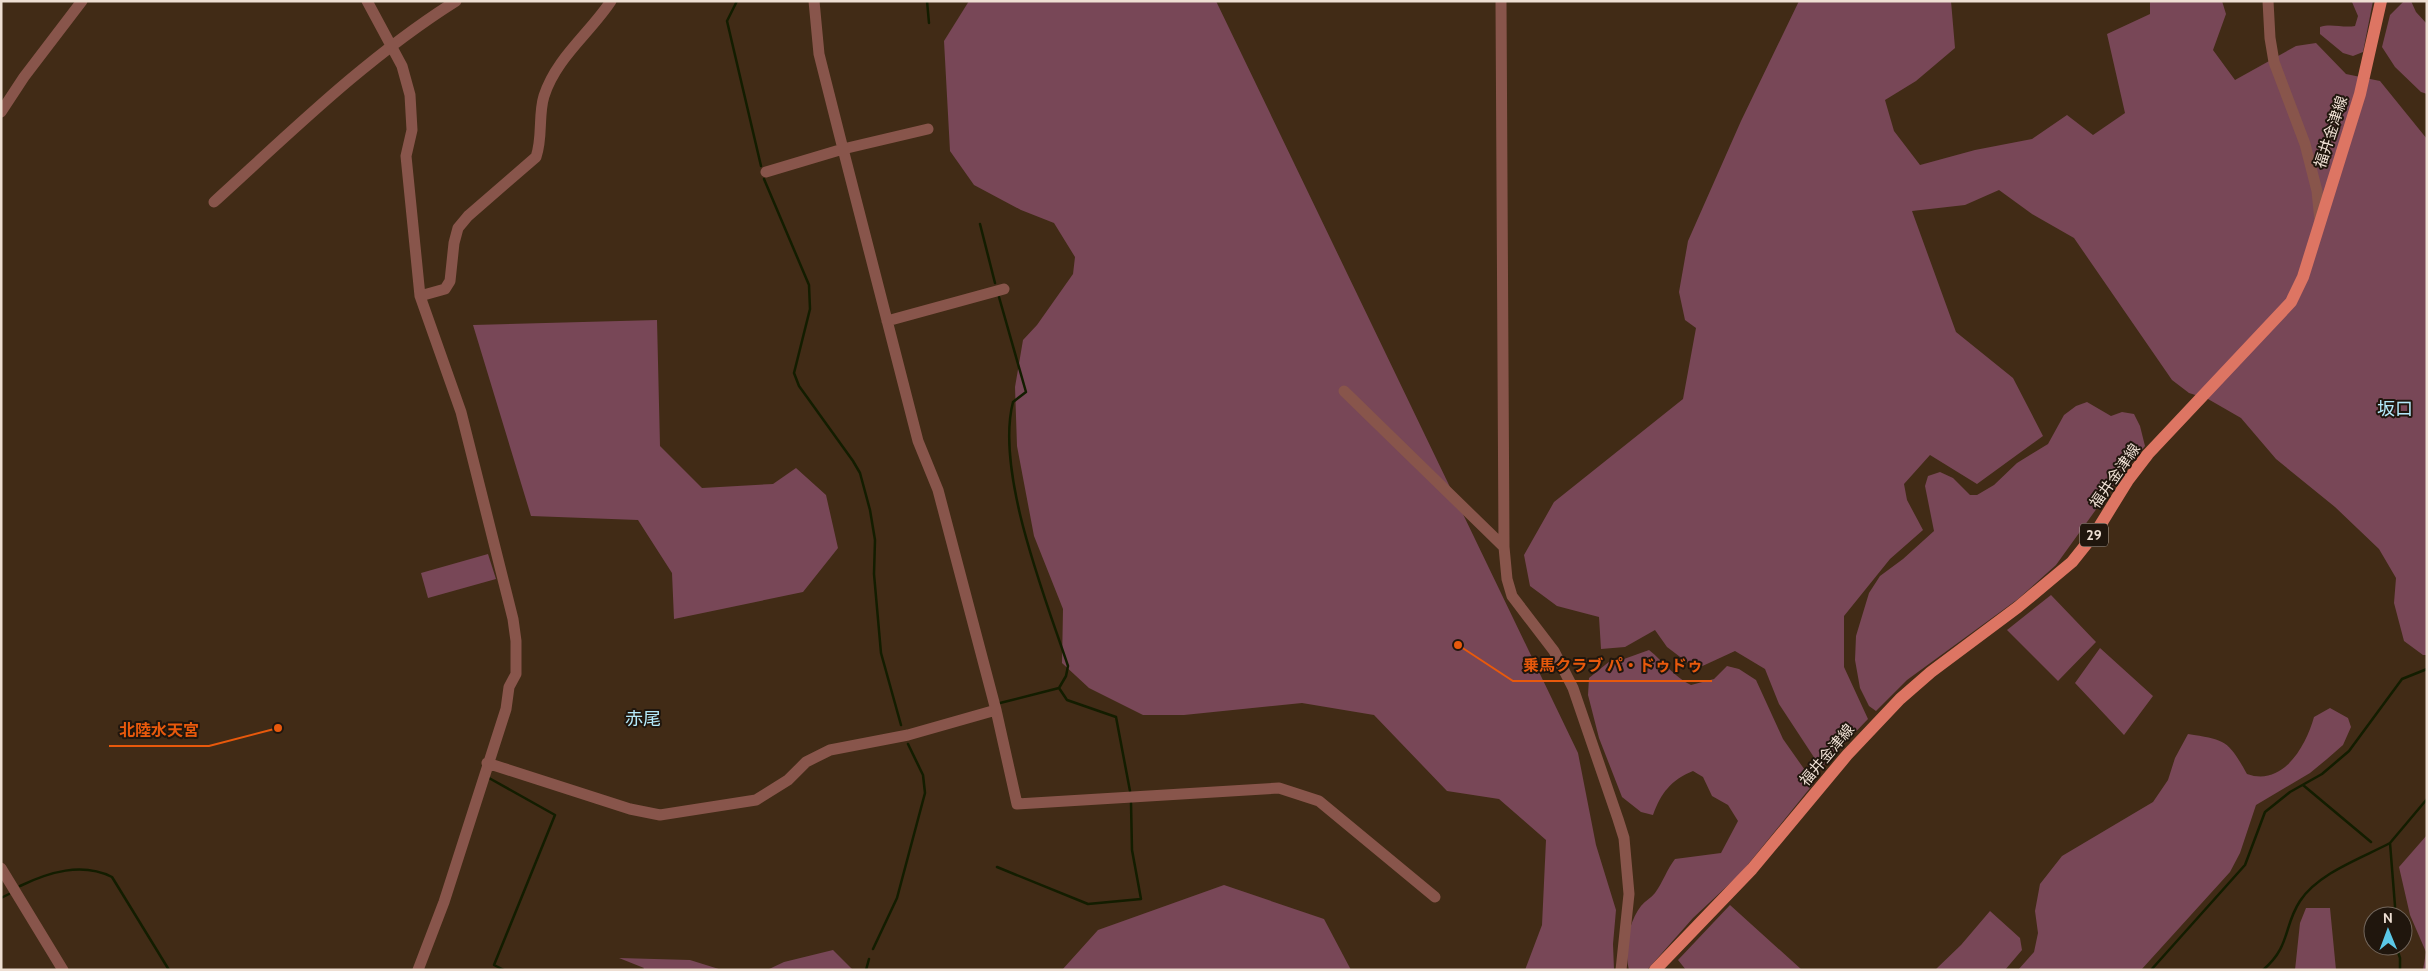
<svg xmlns="http://www.w3.org/2000/svg" width="2428" height="971" font-family="Cabin,'Noto Sans JP',sans-serif">
  <style>
    .green { fill: #784757 }
    .lines { fill: none; stroke-linecap: round; stroke-linejoin: round }
    .stream { stroke: #131d00; stroke-width: 2.5 }
    .minor { stroke: #88554b; stroke-width: 11 }
    .major { stroke: #dd7563; stroke-width: 12 }
    .labels { text-anchor: middle; stroke-width: 4; stroke-linejoin: round; paint-order: stroke }
    .shield { fill: #20160d; stroke: #b0a398; stroke-width: 1 }
    .shield-label { font-size: 14px; font-weight: bold; fill: #eedfd3 }
    .street-label { font-size: 15px; fill: #eedfd3; stroke: #20160d }
    .quarter-label { font-size: 18px; fill: #b4eafb; stroke: #20160d }
    .leader { fill: none; stroke: #e8590c; stroke-width: 2 }
    .callout-dot { fill: #e8590c; stroke: #20160d; stroke-width: 2 }
    .callout-label { font-size: 16px; text-anchor: middle; font-weight: bold; fill: #e8590c; stroke: #20160d; stroke-width: 4; stroke-linejoin: round; paint-order: stroke }
  </style>
  <rect width="100%" height="100%" fill="#412b16"/>
  <path class="green" d="M969 1H1216L1578 753 1596 845 1616 910 1613 944 1614 970H1525L1542 925 1546 840 1499 799 1447 791 1374 715 1302 703 1184 715H1143L1089 688 1062 663 1063 609 1034 536 1017 446 1015 387 1023 340 1037 325 1073 274 1075 257 1054 223 1021 210 974 185 950 151 944 41Z
    M1799 1H1951L1955 48 1916 81 1885 100 1894 131 1920 165 1975 150 2032 139 2067 115 2093 135 2125 113 2107 34 2150 14V1H2222L2226 14 2213 50 2235 80 2296 46 2316 43 2346 74 2380 81 2427 139V655H2423L2404 641 2394 603 2396 578 2379 549 2335 507 2276 459 2241 418 2208 399 2189 393 2172 380 2074 238 2032 214 1999 190 1965 205 1912 211 1956 332 2013 378 2043 436 1977 484 1930 455 1904 484 1907 500 1923 530 1890 559 1844 616V667L1868 719 1821 768 1779 704 1765 669 1735 651 1696 669 1667 647 1655 630 1625 647 1601 649 1599 617 1557 606 1530 586 1524 555 1554 502 1683 399 1696 328 1685 320 1679 292 1688 241 1741 121Z
    M2350 1H2373L2363 52 2353 56 2343 53 2320 34V27C2331 23 2342 28 2355 26L2358 16 2352 2Z
    M2404 1H2411L2416 12 2427 24V94L2421 92 2395 67 2382 47 2390 15Z
    M657 320 660 446 702 488 773 484 796 468 826 495 838 548 803 592 674 619 672 573 638 520 531 516 473 325Z
    M2087 402 2111 416 2122 412 2134 414 2140 426 2145 446 2118 479 2056 565 2018 599 1907 680 1876 711 1869 706 1860 688 1855 660 1856 636 1869 593 1880 576 1903 559 1934 531 1925 486 1928 476 1940 472 1953 478 1970 495H1977L1994 485 2017 463 2048 444 2064 415 2076 406Z
    M488 554 496 579 428 598 421 573Z
    M2051 595 2096 642 2058 681 2007 630Z
    M2100 648 2153 696 2124 735 2075 683Z
    M1649 650C1664 662 1674 677 1691 685L1714 679 1727 666 1739 669 1756 680 1783 739 1814 783 1741 873 1693 918 1647 970H1629C1624 949 1628 923 1641 906 1645 901 1651 898 1655 893 1663 882 1667 869 1675 859L1721 853 1738 821 1728 805 1712 796 1703 777 1693 771C1671 780 1661 793 1653 815L1641 812 1622 797 1599 738 1588 695 1589 678 1610 661 1624 659Z
    M2330 708 2348 718 2351 727 2343 745 2327 759 2310 773 2256 805 2240 853 2230 872 2141 970H2018L2034 952 2038 933 2035 911 2040 884 2062 856 2153 802 2168 780 2175 758 2188 734C2226 740 2228 740 2247 774 2283 787 2306 746 2314 717Z
    M2427 835V970H2423L2426 952 2410 915 2399 867Z
    M1224 885 1324 919 1351 970H1062L1098 930Z
    M1730 905 1802 970H1686L1678 960Z
    M2306 908H2330L2336 970H2295L2300 923Z
    M1990 911 2020 938 2022 950 2005 970H1935L1961 945Z
    M833 950 853 970H767L784 962Z
    M619 958 690 960 722 970H643L644 968Z"/>
  <g class="lines">
    <path class="stream" d="M737 1 727 21 761 166
      M927 1 929 23
      M764 179 809 285 810 309 794 373 799 386 853 461 860 473 870 510 875 540 874 574 881 653 901 725
      M980 224 995 283
      M999 297 1026 392 1013 402C995 472 1045 597 1068 666L1066 676 1059 688 1067 700 1116 717 1130 791
      M1000 703 1059 688
      M489 778 555 815 494 965 504 970
      M2303 785 2371 842
      M997 867 1088 904 1141 899 1132 850 1131 803
      M20 886C49 872 82 862 112 877L169 970
      M1 898 9 894
      M2394 916 2395 906 2390 843 2427 799
      M2396 946 2400 958V970
      M873 949 897 898 925 793 923 775 908 744
      M866 970 869 959
      M2151 970 2245 865 2265 812 2290 792 2322 774 2349 751 2402 679 2427 669
      M2263 970C2291 946 2283 927 2300 901 2318 873 2362 858 2390 843"/>
    <path class="minor" d="M367 1 402 66 410 95 412 130 406 156 420 296 461 412 513 619 516 641V674L509 687 506 709 444 902 418 970
      M814 1 819 54 843 149 918 441 938 490 996 710 1017 804 1279 788 1319 801 1435 897
      M1501 1 1504 547 1507 579 1512 596 1554 651 1573 688 1618 819 1624 838 1629 894 1621 970
      M2268 1 2270 38 2274 62 2305 144 2317 191 2320 221
      M1 112 24 77 82 1
      M766 172 843 149 928 129
      M214 202C292 131 367 57 456 1
      M420 296 445 289 450 281 454 243 458 228 468 216 536 157C543 137 538 115 544 96 556 58 590 33 611 1
      M887 321 1004 289
      M1344 391 1504 547
      M487 763 630 809 660 815 756 800 788 780 806 762 830 750 908 735 996 710
      M1 868 63 970"/>
    <path class="major" d="M1655 970 1752 869 1847 755 1900 699 1931 672 2018 607 2072 562 2096 532 2128 480 2148 454 2291 302 2303 277 2360 94 2381 1"/>
  </g>
  <g class="labels">
    <rect class="shield" x="2080" y="523.5" width="28" height="23" rx="4"/>
    <g class="shield-label">
      <text x="2094" y="540">29</text>
    </g>
    <g class="street-label">
      <text transform="translate(2331 132) rotate(-72)" y="5">福井金津線</text>
      <text transform="translate(2115 476) rotate(-55)" y="5">福井金津線</text>
      <text transform="translate(1827 755) rotate(-50)" y="5">福井金津線</text>
    </g>
    <g class="quarter-label">
      <text x="2395" y="415">坂口</text>
      <text x="643" y="725">赤尾</text>
    </g>
  </g>
  <path class="leader" d="M1458 645L1513 681H1712M278 728L209 746H109"/>
  <g class="callout-dot">
    <circle cx="1458" cy="645" r="5"/>
    <circle cx="278" cy="728" r="5"/>
  </g>
  <g class="callout-label">
    <text x="1613" y="671">乗馬クラブ パ・ドゥドゥ</text>
    <text x="159" y="736">北陸水天宮</text>
  </g>
  <rect width="2428" height="971" fill="none" stroke="#eedfd3" stroke-width="5"/>
  <g transform="translate(2388 931) rotate(359)"><circle r="24" fill="#20160d" stroke="#72665c"/>
  <path d="M0-4L9 19L0 12L-9 19Z" fill="#5bc8e7"/>
  <text y="-8" font-size="14" font-weight="bold" text-anchor="middle" fill="#eedfd3">N</text>
  </g>
</svg>
